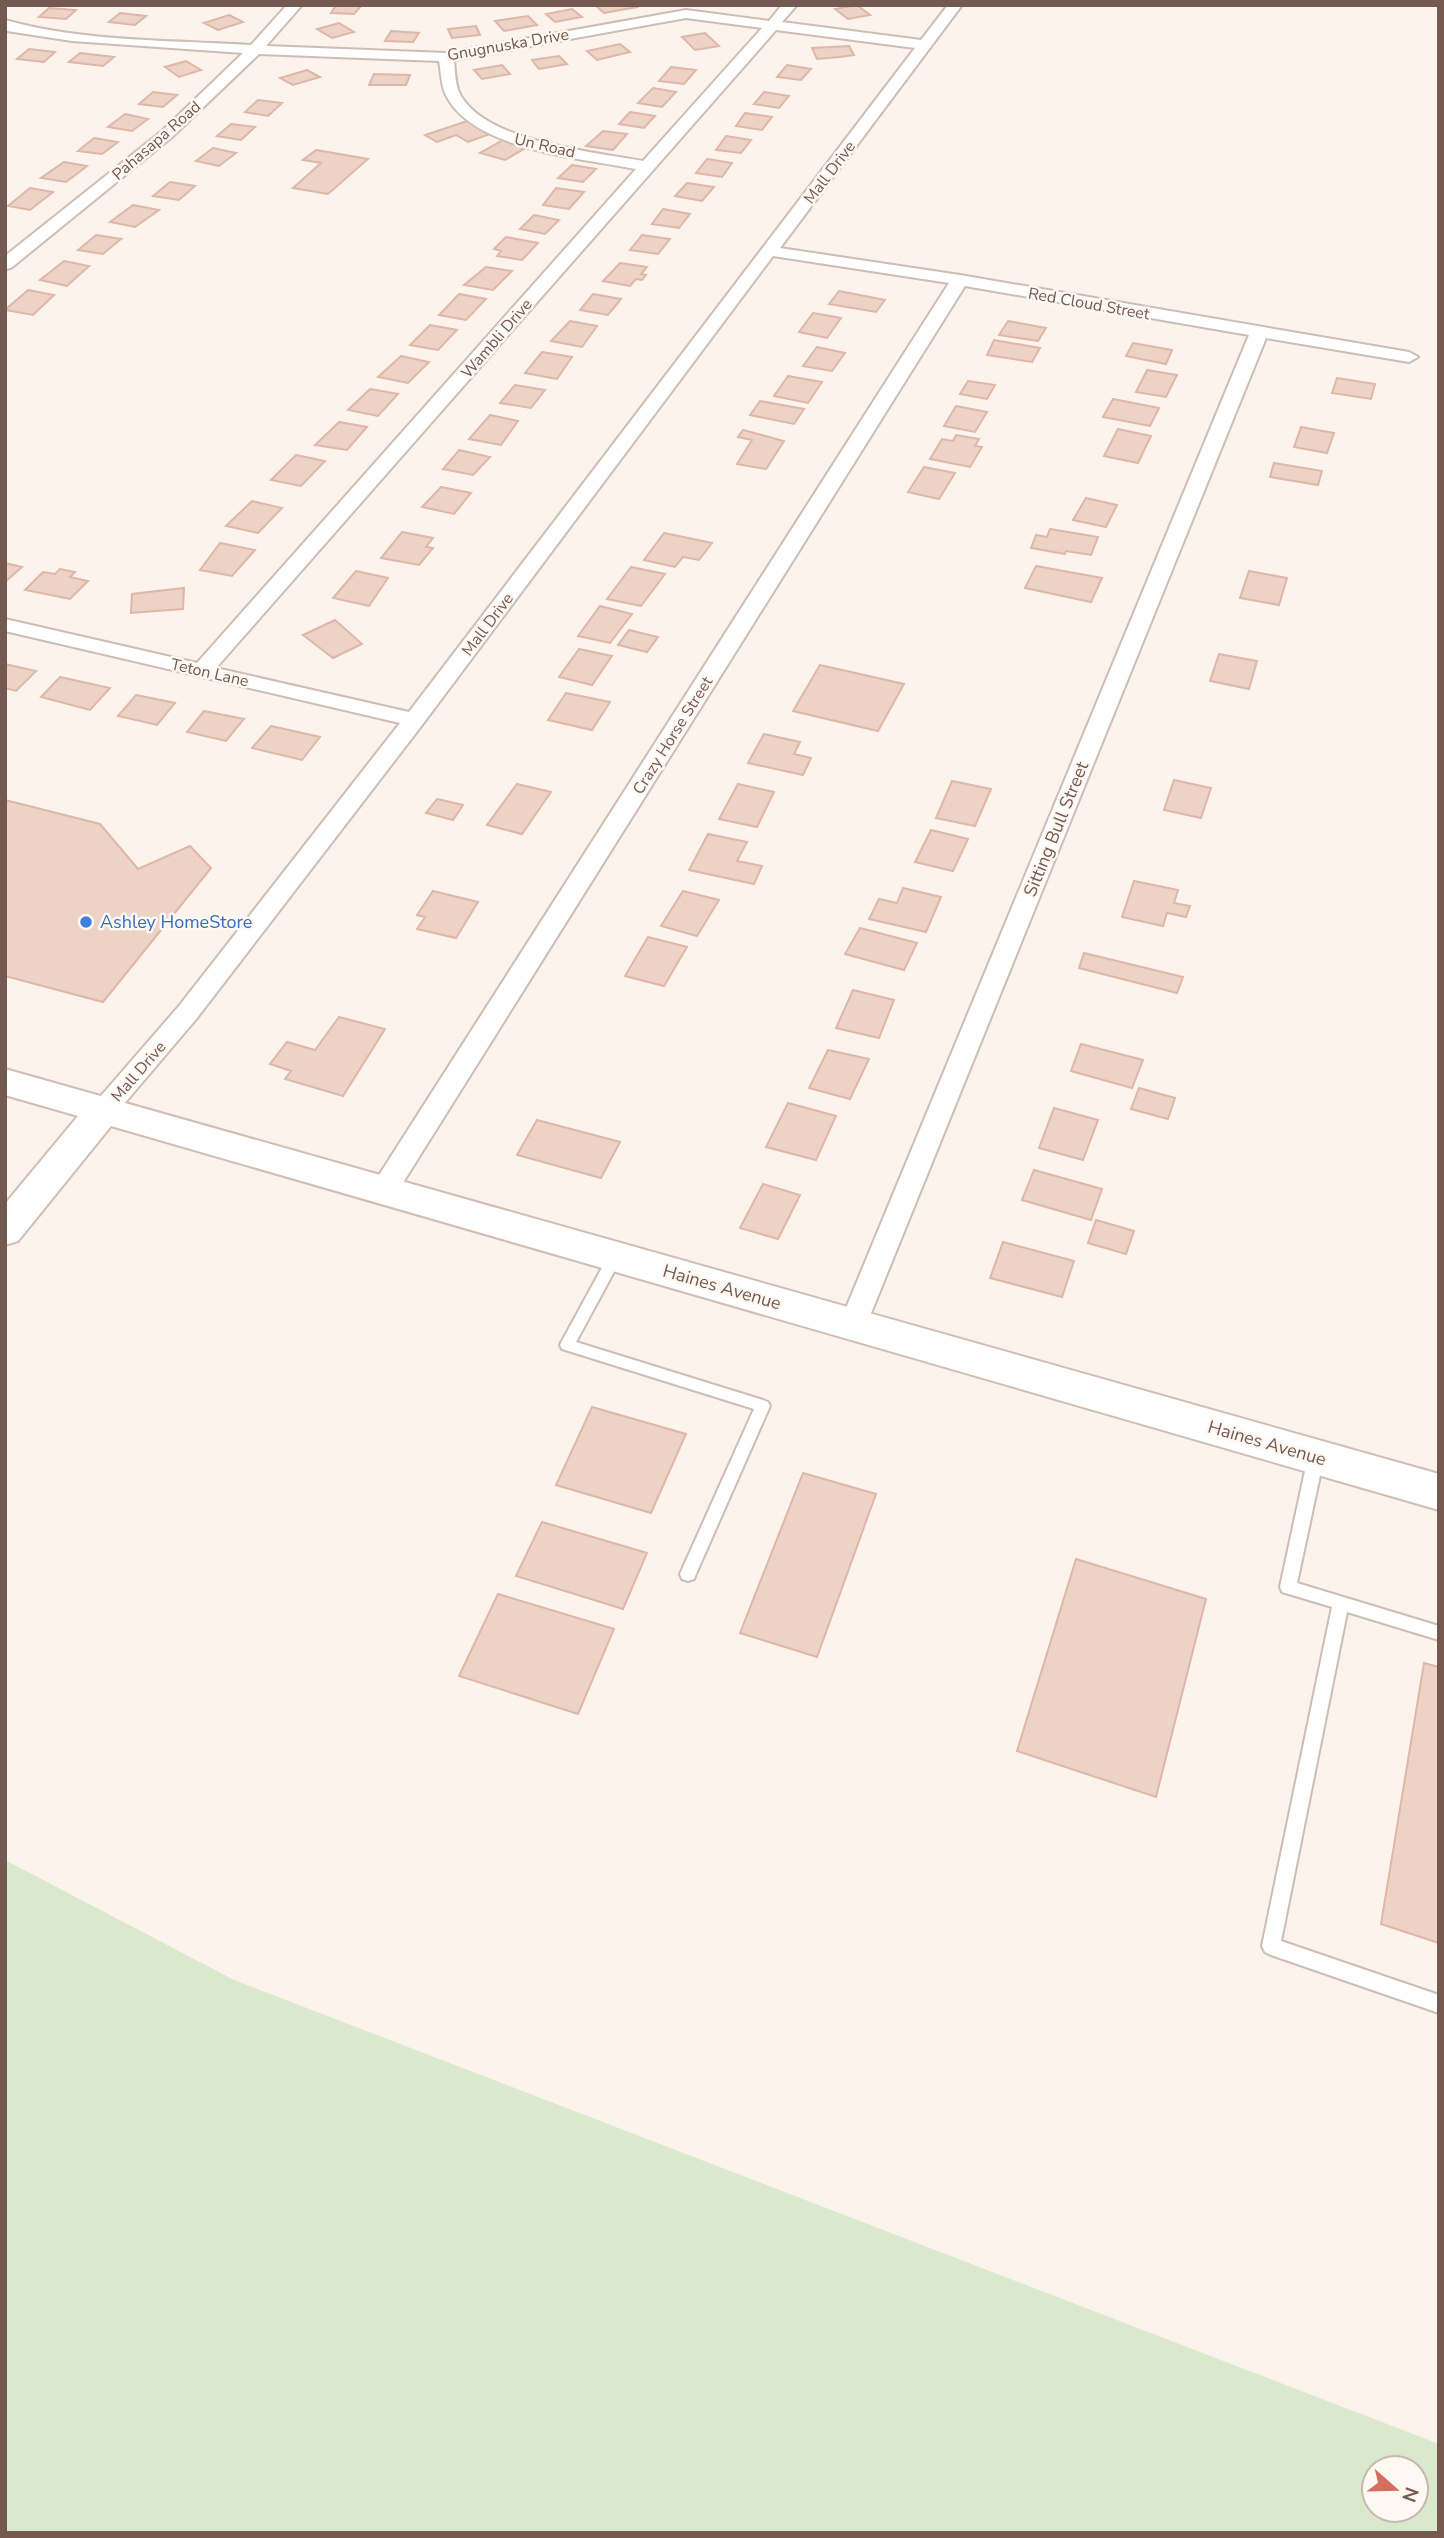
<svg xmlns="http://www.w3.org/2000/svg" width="1444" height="2538" font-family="'Nunito Sans',sans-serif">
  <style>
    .green { fill: #dae8cb; fill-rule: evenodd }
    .building { fill: #edd2c6; stroke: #deb7a8; stroke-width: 2 }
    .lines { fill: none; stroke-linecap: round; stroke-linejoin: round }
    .service-casing { stroke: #cebdb5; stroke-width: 4 }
    .minor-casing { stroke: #cebdb5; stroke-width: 4 }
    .secondary-casing { stroke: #d1bdb3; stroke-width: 4 }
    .service { fill: #fff; fill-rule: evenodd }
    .minor { fill: #fff; fill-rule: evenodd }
    .secondary { fill: #fff; fill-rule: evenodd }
    .shop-dot { fill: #3f7fe0; stroke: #fef8f2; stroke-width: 2.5 }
    .labels { text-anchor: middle; stroke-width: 5; stroke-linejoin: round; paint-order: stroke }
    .far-street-label { font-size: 16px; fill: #745951; stroke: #fef8f2 }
    .street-label { font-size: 18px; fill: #745951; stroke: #fef8f2 }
    .shop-label { font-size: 18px; fill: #366cbe; stroke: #fef8f2; text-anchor: start }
  </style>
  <rect width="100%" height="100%" fill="#fbf3ec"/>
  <path class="green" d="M5 1860 234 1980 1439 2444V2533H5ZM1374 2468H1416V2510H1374Z"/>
  <path class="building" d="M336 5H362L354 14 331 13Z
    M595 5H635L637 7 604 13Z
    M857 5 870 15 848 19 835 9Z
    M49 8 76 10 66 19 39 17Z
    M572 9 582 17 555 22 546 14Z
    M120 13 146 16 135 25 109 22Z
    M229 15 243 22 218 30 204 23Z
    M528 16 537 25 504 31 495 21Z
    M339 23 354 32 332 38 317 29Z
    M476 26 480 35 452 38 448 29Z
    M391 31 419 33 413 42 385 41Z
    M705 33 719 46 695 50 682 37Z
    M620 44 630 52 597 60 587 51Z
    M849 46 854 55 840 57 817 59 812 48Z
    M29 49 55 52 44 62 17 59Z
    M80 53 114 57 103 66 69 62Z
    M559 56 567 64 539 69 532 60Z
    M186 61 201 70 179 77 165 67Z
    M502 65 510 74 482 79 474 70Z
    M787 65 811 69 801 80 777 77Z
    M671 67 696 70 684 84 659 81Z
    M307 70 320 77 293 85 280 78Z
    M374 74 410 75 406 85H369Z
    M653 88 676 92 662 107 638 103Z
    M153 92 177 95 163 107 139 104Z
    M764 92 789 96 779 108 754 104Z
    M258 100 282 103 268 116 245 112Z
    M630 112 655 116 644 128 619 124Z
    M745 113 772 117 762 130 736 126Z
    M125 114 148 119 132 131 108 127Z
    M467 121 490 134 468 142 456 135 437 142 425 135Z
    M231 124 255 127 241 140 217 136Z
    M603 131 627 134 613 150 586 146Z
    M726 136 751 140 741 153 716 150Z
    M94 138 118 142 102 154 78 151Z
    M503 140 527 147 505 160 480 153Z
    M213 148 236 153 219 166 196 161Z
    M316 150 368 159 328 194 293 188 321 163 303 160Z
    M707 159 732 163 722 177 696 173Z
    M64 162 87 166 66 182 41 178Z
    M572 165 596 169 583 182 558 178Z
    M170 182 195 186 179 200 153 196Z
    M687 183 714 187 702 201 675 196Z
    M30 188 53 192 30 210 8 206Z
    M556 188 584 192 569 209 543 205Z
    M133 205 159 210 135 227 110 222Z
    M663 209 690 214 679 228 652 224Z
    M534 215 559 220 545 234 520 229Z
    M96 235 121 239 103 254 78 250Z
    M642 235 670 239 658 254 630 250Z
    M506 237 538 243 522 260 497 256 501 251 494 249Z
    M64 261 89 266 67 286 40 280Z
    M620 263 647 267 641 274 646 275 642 280 636 279 630 286 603 281Z
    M486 267 512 271 493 290 464 285Z
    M28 290 54 295 33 315 5 310Z
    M839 291 885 300 876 312 829 304Z
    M459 294 486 299 466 320 439 315Z
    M593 294 621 299 608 315 580 310Z
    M813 313 841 318 827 338 799 332Z
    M570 321 597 326 582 347 551 341Z
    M1008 321 1046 328 1038 341 999 335Z
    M430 325 457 330 438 350 410 345Z
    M994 340 1040 348 1032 362 987 355Z
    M1133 343 1172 350 1166 364 1126 356Z
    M817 347 845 353 832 371 803 366Z
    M542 352 572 357 557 379 525 373Z
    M401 356 429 362 408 383 378 377Z
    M1147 370 1177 375 1166 397 1136 392Z
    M788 376 822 382 808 403 774 396Z
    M1337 378 1375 384 1371 399 1332 393Z
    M968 381 995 385 987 399 960 394Z
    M515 385 545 390 531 408 500 403Z
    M370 389 398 394 378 416 348 410Z
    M1113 399 1159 408 1150 426 1103 417Z
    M760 401 804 409 794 424 750 415Z
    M956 406 987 412 975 432 944 426Z
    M490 415 518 421 501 445 469 439Z
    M339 422 367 427 347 450 315 445Z
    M1301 427 1334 433 1327 453 1294 447Z
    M1118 429 1151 436 1138 463 1104 456Z
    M743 430 784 441 766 469 737 464 752 440 738 437Z
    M956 435 979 439 975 446 982 447 970 467 930 459 942 439 953 441Z
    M459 450 490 457 473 475 443 469Z
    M296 455 325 461 301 486 271 480Z
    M1274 463 1322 471 1318 485 1270 477Z
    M924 467 955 473 939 499 908 492Z
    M441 487 471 493 454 514 422 507Z
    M1086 498 1117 505 1106 527 1073 520Z
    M252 501 282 508 258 533 226 526Z
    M1050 529 1098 537 1091 555 1066 551 1065 554 1031 548 1036 535 1047 537Z
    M402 532 433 538 426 547 433 548 419 565 381 558Z
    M664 533 712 543 699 560 683 557 675 567 644 560Z
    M220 543 255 550 232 576 200 570Z
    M5 563 22 567 5 582Z
    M1036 566 1102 578 1091 602 1025 588Z
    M631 567 665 574 641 606 607 599Z
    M60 569 75 572 70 577 88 581 70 599 25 590 43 572 55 574Z
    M356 571 388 578 369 606 333 598Z
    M1249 571 1287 578 1279 605 1240 598Z
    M184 588 183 609 131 613 132 594Z
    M600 606 632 614 610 643 578 636Z
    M335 620 362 644 333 658 303 635Z
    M629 630 658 637 647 652 618 645Z
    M579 649 612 656 592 685 559 677Z
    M1219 654 1257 661 1249 689 1210 681Z
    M5 664 36 671 16 691 5 688Z
    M820 665 904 684 878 731 793 711Z
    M60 677 110 688 90 710 41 697Z
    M566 693 610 702 592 730 548 720Z
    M136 695 175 703 157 725 118 716Z
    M204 711 244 719 226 741 187 732Z
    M271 726 320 737 302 760 252 748Z
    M764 734 800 742 794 754 811 758 803 775 748 763Z
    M1174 780 1211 788 1201 818 1164 810Z
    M952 781 991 789 975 826 936 818Z
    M517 784 551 792 522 834 487 825Z
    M738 784 774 792 757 827 719 819Z
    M437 799 463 805 453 820 426 813Z
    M5 800 100 824 138 869 190 846 211 868 103 1002 5 976Z
    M931 830 968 839 953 871 915 862Z
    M708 834 747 842 737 861 762 866 754 884 689 870Z
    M1134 881 1178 890 1174 903 1190 906 1186 917 1167 913 1163 926 1122 917Z
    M903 888 941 897 926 932 869 919 879 899 897 903Z
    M433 891 478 902 456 938 417 929 425 917 417 915Z
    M683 891 719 900 697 936 661 926Z
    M860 928 917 943 904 970 845 954Z
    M648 937 687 947 664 986 625 976Z
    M1084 953 1183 977 1177 993 1079 968Z
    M853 990 894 1000 879 1038 836 1028Z
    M339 1017 385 1029 343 1096 285 1079 291 1071 270 1064 287 1042 315 1050Z
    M1081 1044 1143 1060 1132 1088 1071 1071Z
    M828 1050 869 1059 850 1099 809 1088Z
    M1139 1088 1175 1098 1168 1119 1131 1109Z
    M788 1103 836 1116 816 1160 766 1147Z
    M1054 1108 1098 1120 1083 1160 1039 1148Z
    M537 1120 620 1142 601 1178 517 1155Z
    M1034 1170 1102 1189 1091 1220 1022 1200Z
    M763 1184 800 1195 778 1239 740 1228Z
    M1096 1220 1134 1231 1126 1254 1088 1243Z
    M1003 1242 1074 1261 1062 1297 990 1278Z
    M592 1407 686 1434 651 1513 556 1485Z
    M803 1473 876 1494 817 1657 740 1633Z
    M542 1522 647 1553 623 1609 516 1576Z
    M1076 1559 1206 1599 1156 1797 1017 1751Z
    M498 1594 614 1629 578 1714 459 1676Z
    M1424 1663 1439 1667V1943L1381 1924Z"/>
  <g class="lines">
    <g class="service-casing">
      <path id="service" d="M615 1252 620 1253 622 1257 576 1342 763 1400 768 1402 770 1406 696 1574 694 1579 688 1581 682 1579 680 1574 754 1409 562 1349 560 1345 562 1341 610 1253Z
        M1316 1451 1321 1453 1324 1457 1297 1583 1439 1626V1640L1347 1612 1281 1941 1439 1995V2013L1271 1955 1265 1952 1262 1946 1332 1607 1282 1592 1280 1587 1308 1457 1311 1453Z"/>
    </g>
    <g class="minor-casing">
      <path id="minor" d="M287 5H302L266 46 446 53 686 10 769 21 782 5H797L782 22 921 40 948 5H962L780 248 960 275 1409 352 1418 357 1409 362 1266 338 863 1333 853 1336 843 1333 839 1325 1249 335 965 286 394 1197 384 1200 374 1197 370 1190 374 1183 949 283 773 256 422 725 197 1018 112 1118 103 1121 94 1118 90 1111 94 1104 179 1006 400 723 5 631V619L197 663 636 169C582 158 470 150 445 93 441 84 441 71 439 61L259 54 172 137 11 268 5 269V256L162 131 243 53 72 41 7 31 5 20C83 42 170 40 251 45ZM686 18 762 28 643 161C595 152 482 142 459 92 455 83 455 70 454 60ZM776 30 915 48 409 712 216 668Z"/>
    </g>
    <g class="secondary-casing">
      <path id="secondary" d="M5 1069 1439 1474V1510L111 1126 18 1241 5 1245V1204L78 1116 5 1095Z"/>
    </g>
    <use href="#service" class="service"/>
    <use href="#minor" class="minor"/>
    <use href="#secondary" class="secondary"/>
  </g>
  <circle class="shop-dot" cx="86" cy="922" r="7"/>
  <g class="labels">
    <g class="far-street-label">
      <text transform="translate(508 44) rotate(-10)" y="6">Gnugnuska Drive</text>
      <text transform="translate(156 140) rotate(-41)" y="6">Pahasapa Road</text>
      <text transform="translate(545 145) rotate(13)" y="6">Un Road</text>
      <text transform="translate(829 172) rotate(-53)" y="6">Mall Drive</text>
      <text transform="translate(1089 303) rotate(10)" y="6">Red Cloud Street</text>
      <text transform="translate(496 338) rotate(-49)" y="6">Wambli Drive</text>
      <text transform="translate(487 624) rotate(-53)" y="6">Mall Drive</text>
      <text transform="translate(210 672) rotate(13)" y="6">Teton Lane</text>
      <text transform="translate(672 735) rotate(-58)" y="6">Crazy Horse Street</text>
      <text transform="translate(138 1071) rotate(-49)" y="6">Mall Drive</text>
    </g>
    <g class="street-label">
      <text transform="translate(1056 829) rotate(-68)" y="6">Sitting Bull Street</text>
      <text transform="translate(722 1287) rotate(16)" y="6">Haines Avenue</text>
      <text transform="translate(1267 1443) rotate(16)" y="6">Haines Avenue</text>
    </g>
    <g class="shop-label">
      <text x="100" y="928">Ashley HomeStore</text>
    </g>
  </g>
  <rect width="1444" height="2538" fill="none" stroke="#745951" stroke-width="14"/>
  <g transform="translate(1395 2489) rotate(110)"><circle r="33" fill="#fef8f2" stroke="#c7b8b2" stroke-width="2"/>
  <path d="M0-5L12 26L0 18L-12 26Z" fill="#d76d5e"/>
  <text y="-10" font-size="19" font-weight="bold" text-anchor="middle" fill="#745951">N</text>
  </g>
</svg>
